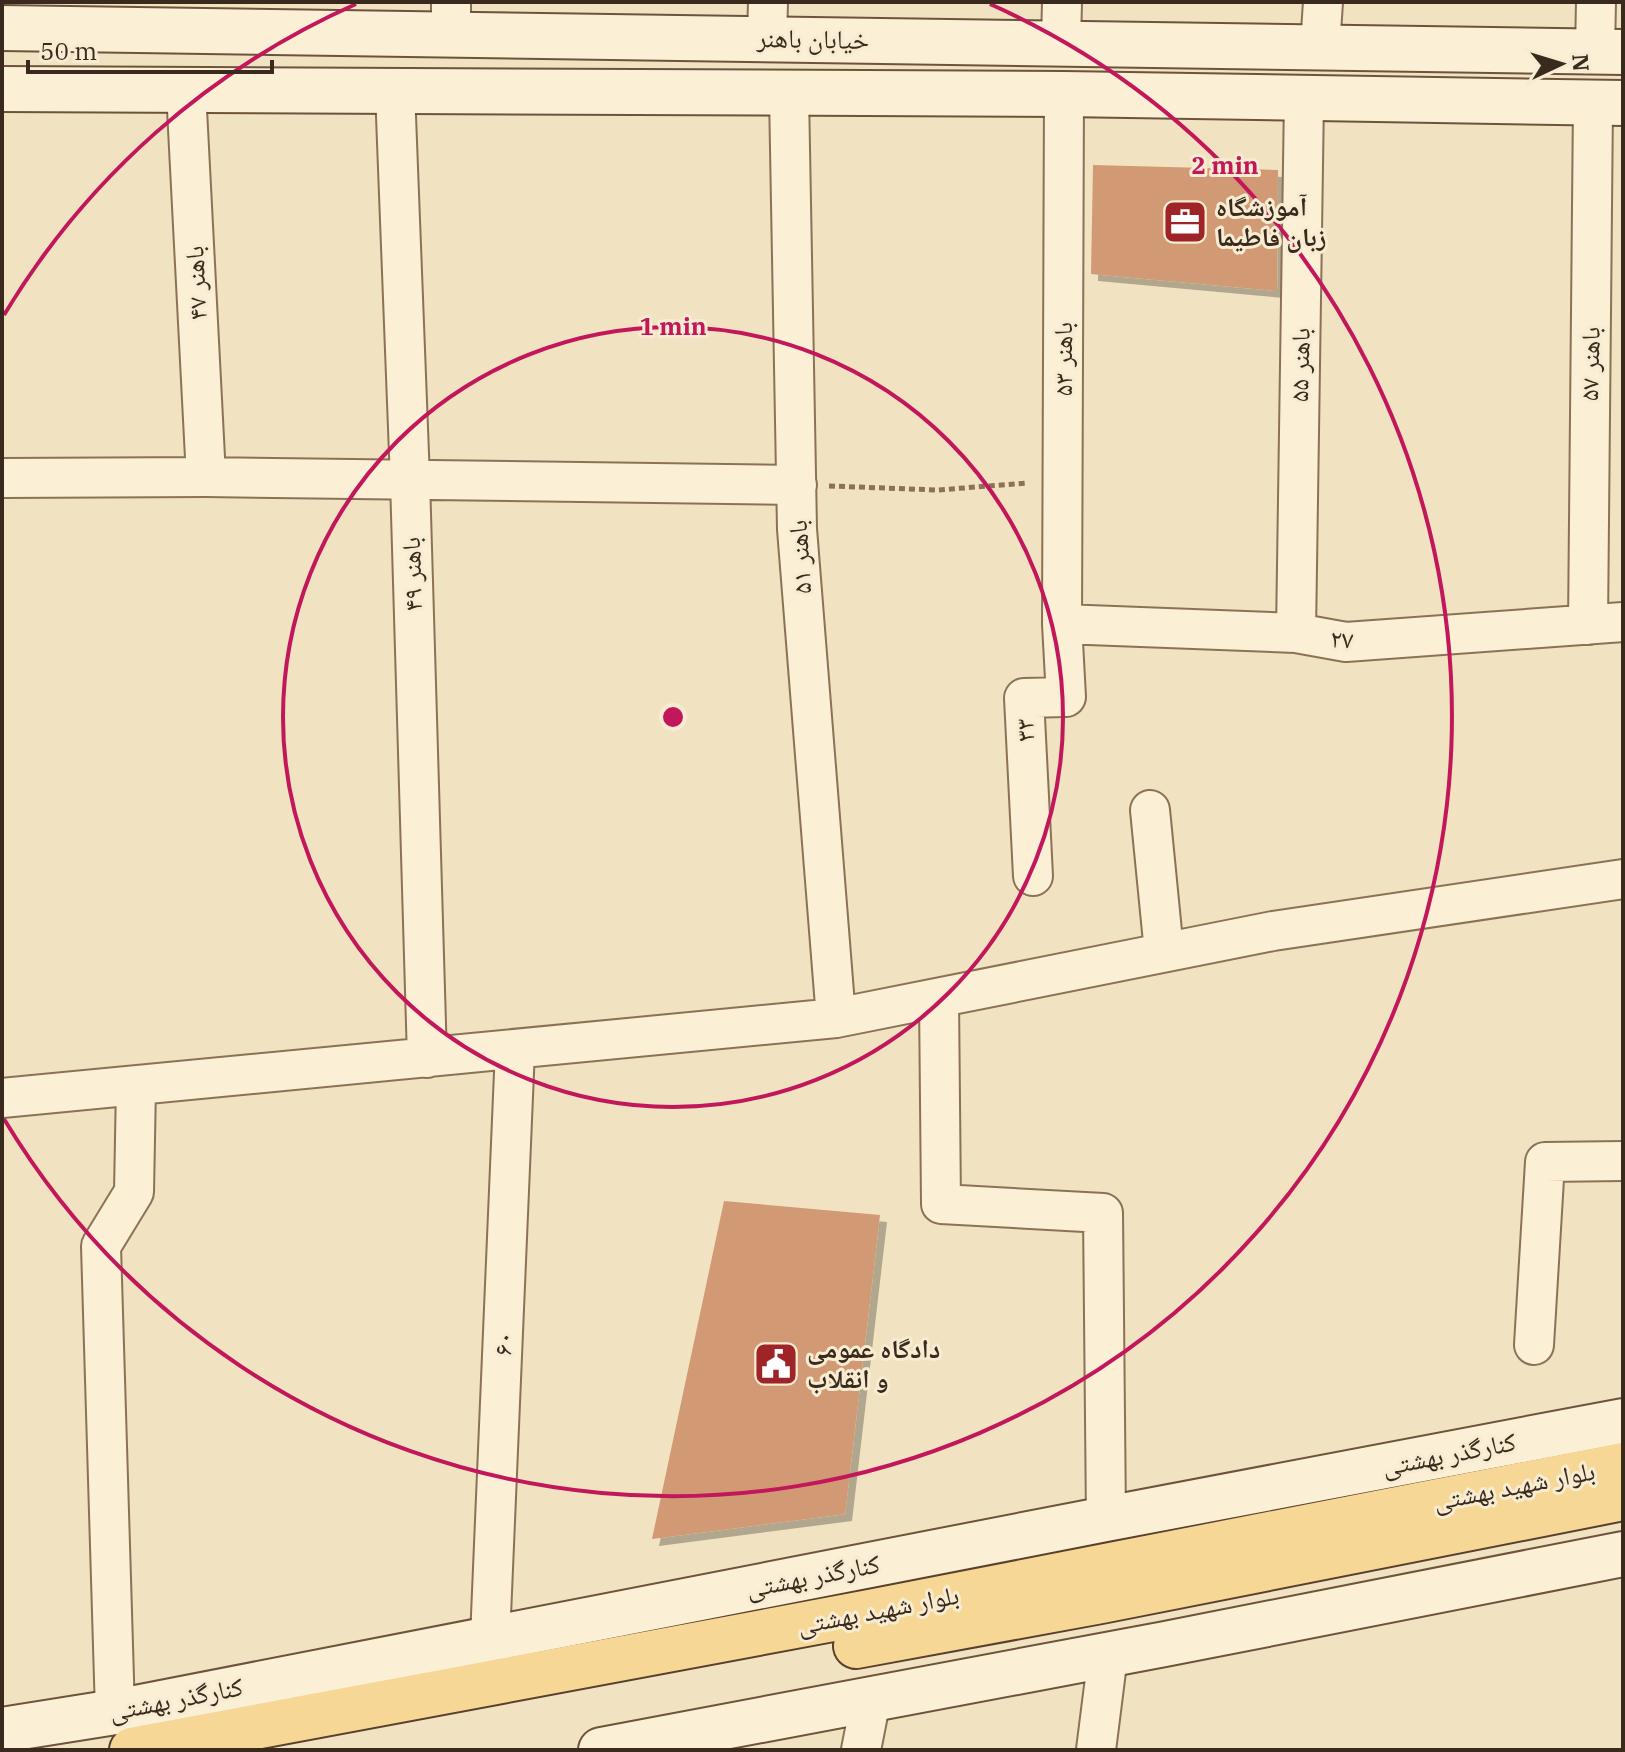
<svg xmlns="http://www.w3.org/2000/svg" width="1625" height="1752" font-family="'IBM Plex Serif','Noto Naskh Arabic',serif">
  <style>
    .building { fill: #d19a75; filter: url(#shadow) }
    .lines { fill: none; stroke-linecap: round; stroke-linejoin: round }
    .street-casing { stroke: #8b7257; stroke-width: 42 }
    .secondary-casing { stroke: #6d533b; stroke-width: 48 }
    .primary-casing { stroke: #59402c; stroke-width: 48 }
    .path { stroke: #8b7257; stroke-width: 5; stroke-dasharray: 6 4; stroke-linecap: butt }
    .street { stroke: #fbefd5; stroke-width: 38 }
    .secondary { stroke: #fbefd5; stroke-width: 44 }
    .primary { stroke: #f6d796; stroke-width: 44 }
    .ring { fill: none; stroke: #c2185b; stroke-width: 4 }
    .labels { text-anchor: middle; stroke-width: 6; stroke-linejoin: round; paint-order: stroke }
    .street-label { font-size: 26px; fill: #3a2a1d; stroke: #f7ecd1 }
    .poi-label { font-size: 26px; font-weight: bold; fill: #3a2a1d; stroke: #f7ecd1; text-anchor: start }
    .centre { fill: #c2185b; stroke: #f7ecd1; stroke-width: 4 }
    .ring-label { font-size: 24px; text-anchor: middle; font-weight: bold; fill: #c2185b; stroke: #f7ecd1; stroke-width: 6; stroke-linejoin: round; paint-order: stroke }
  </style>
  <defs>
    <filter id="shadow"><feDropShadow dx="7" dy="7" stdDeviation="0" flood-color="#0004"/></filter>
  </defs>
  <rect width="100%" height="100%" fill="#f1e2c1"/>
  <path class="building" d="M1093 165 1278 170 1277 291 1091 274Z
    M724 1201 880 1215 845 1514 652 1539Z"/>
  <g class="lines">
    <g class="street-casing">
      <path id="street" d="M451 2V35
        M767 39 768 2
        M1061 43 1062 2
        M1320 47 1323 2
        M1595 51 1596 2
        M186 90 206 477
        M395 90 410 480 427 1058
        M789 94 797 529 836 1018
        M2 478 206 477 797 485
        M1062 624 1296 633 1346 642 1623 622
        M1588 625 1593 104
        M1296 633 1304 98
        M1150 810 1164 952
        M1033 876 1024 698 1066 697 1062 624 1064 94
        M939 998 941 1204 1103 1213 1106 1519
        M2 1098 836 1018 1273 931 1623 879
        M1534 1345 1545 1162 1623 1161
        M490 1639 515 1049
        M115 1712 101 1246 134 1192 136 1086
        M861 1750 871 1699
        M1096 1750 1108 1655"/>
    </g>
    <g class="secondary-casing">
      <path id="secondary" d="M2 28 1623 52
        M2 89 1064 94 1623 103
        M2 1730 115 1712 1106 1519 1623 1421
        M601 1750 1165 1644 1623 1554"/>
    </g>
    <g class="primary-casing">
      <path id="primary" d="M856 1646 1101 1601 1623 1498
        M132 1750 870 1612 1623 1465"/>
    </g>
    <path class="path" d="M829 486 938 490 1027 483"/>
    <use href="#street" class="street"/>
    <use href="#secondary" class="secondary"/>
    <use href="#primary" class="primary"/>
  </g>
  <g class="ring">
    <circle cx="673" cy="717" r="390"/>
    <path d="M4 315A780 780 0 0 1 356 4M990 4A780 780 0 1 1 4 1119"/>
  </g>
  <defs>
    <g id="office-square" transform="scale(2.3)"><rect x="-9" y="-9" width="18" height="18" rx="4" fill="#9e2427" stroke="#f7ecd1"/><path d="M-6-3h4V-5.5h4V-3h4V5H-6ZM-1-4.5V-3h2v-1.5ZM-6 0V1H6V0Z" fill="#fff"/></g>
    <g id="civic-square" transform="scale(2.3)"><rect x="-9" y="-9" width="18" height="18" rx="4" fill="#9e2427" stroke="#f7ecd1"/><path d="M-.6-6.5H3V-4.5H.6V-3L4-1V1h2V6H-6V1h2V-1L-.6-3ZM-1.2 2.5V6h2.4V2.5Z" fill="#fff"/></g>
  </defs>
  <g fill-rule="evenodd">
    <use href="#office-square" x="1185" y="222"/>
    <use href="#civic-square" x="776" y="1364"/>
  </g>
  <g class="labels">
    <g class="street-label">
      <text transform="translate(813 39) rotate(1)" y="9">خیابان باهنر</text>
      <text transform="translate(196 283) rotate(-93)" y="9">باهنر ۴۷</text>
      <text transform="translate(1063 359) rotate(-90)" y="9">باهنر ۵۳</text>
      <text transform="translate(1590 364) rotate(-89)" y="9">باهنر ۵۷</text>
      <text transform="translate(1300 365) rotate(-89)" y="9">باهنر ۵۵</text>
      <text transform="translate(800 557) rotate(-94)" y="9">باهنر ۵۱</text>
      <text transform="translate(412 574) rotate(-92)" y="9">باهنر ۴۹</text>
      <text transform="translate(1342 639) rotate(4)" y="9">۲۷</text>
      <text transform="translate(1025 730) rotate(-93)" y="9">۳۳</text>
      <text transform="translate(503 1344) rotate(-88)" y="9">۶۰</text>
      <text transform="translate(1449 1454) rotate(-11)" y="9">کنارگذر بهشتی</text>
      <text transform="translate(1514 1486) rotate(-11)" y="9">بلوار شهید بهشتی</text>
      <text transform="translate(813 1576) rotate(-11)" y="9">کنارگذر بهشتی</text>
      <text transform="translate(878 1610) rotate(-11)" y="9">بلوار شهید بهشتی</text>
      <text transform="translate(176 1699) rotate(-11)" y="9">کنارگذر بهشتی</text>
    </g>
    <g class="poi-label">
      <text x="1216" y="216">آموزشگاه<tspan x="1216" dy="30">زبان فاطیما</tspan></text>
      <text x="807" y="1358">دادگاه عمومی<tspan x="807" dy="30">و انقلاب</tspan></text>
    </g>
  </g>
  <circle cx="673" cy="717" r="12" class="centre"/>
  <g class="ring-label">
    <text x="1225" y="174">2 min</text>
    <text x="673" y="335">1 min</text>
  </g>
  <rect width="1625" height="1752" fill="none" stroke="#3a2a1d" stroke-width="8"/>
  <g transform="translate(1561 64) rotate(86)" stroke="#f7ecd1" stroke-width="6" paint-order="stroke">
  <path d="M0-6L14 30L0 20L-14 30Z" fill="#3a2a1d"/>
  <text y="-12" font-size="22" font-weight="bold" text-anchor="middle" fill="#3a2a1d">N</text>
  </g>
  <path d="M28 60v12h244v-12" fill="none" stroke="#3a2a1d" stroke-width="4"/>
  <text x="40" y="60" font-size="24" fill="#3a2a1d" stroke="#f7ecd1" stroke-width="6" paint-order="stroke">50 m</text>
</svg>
